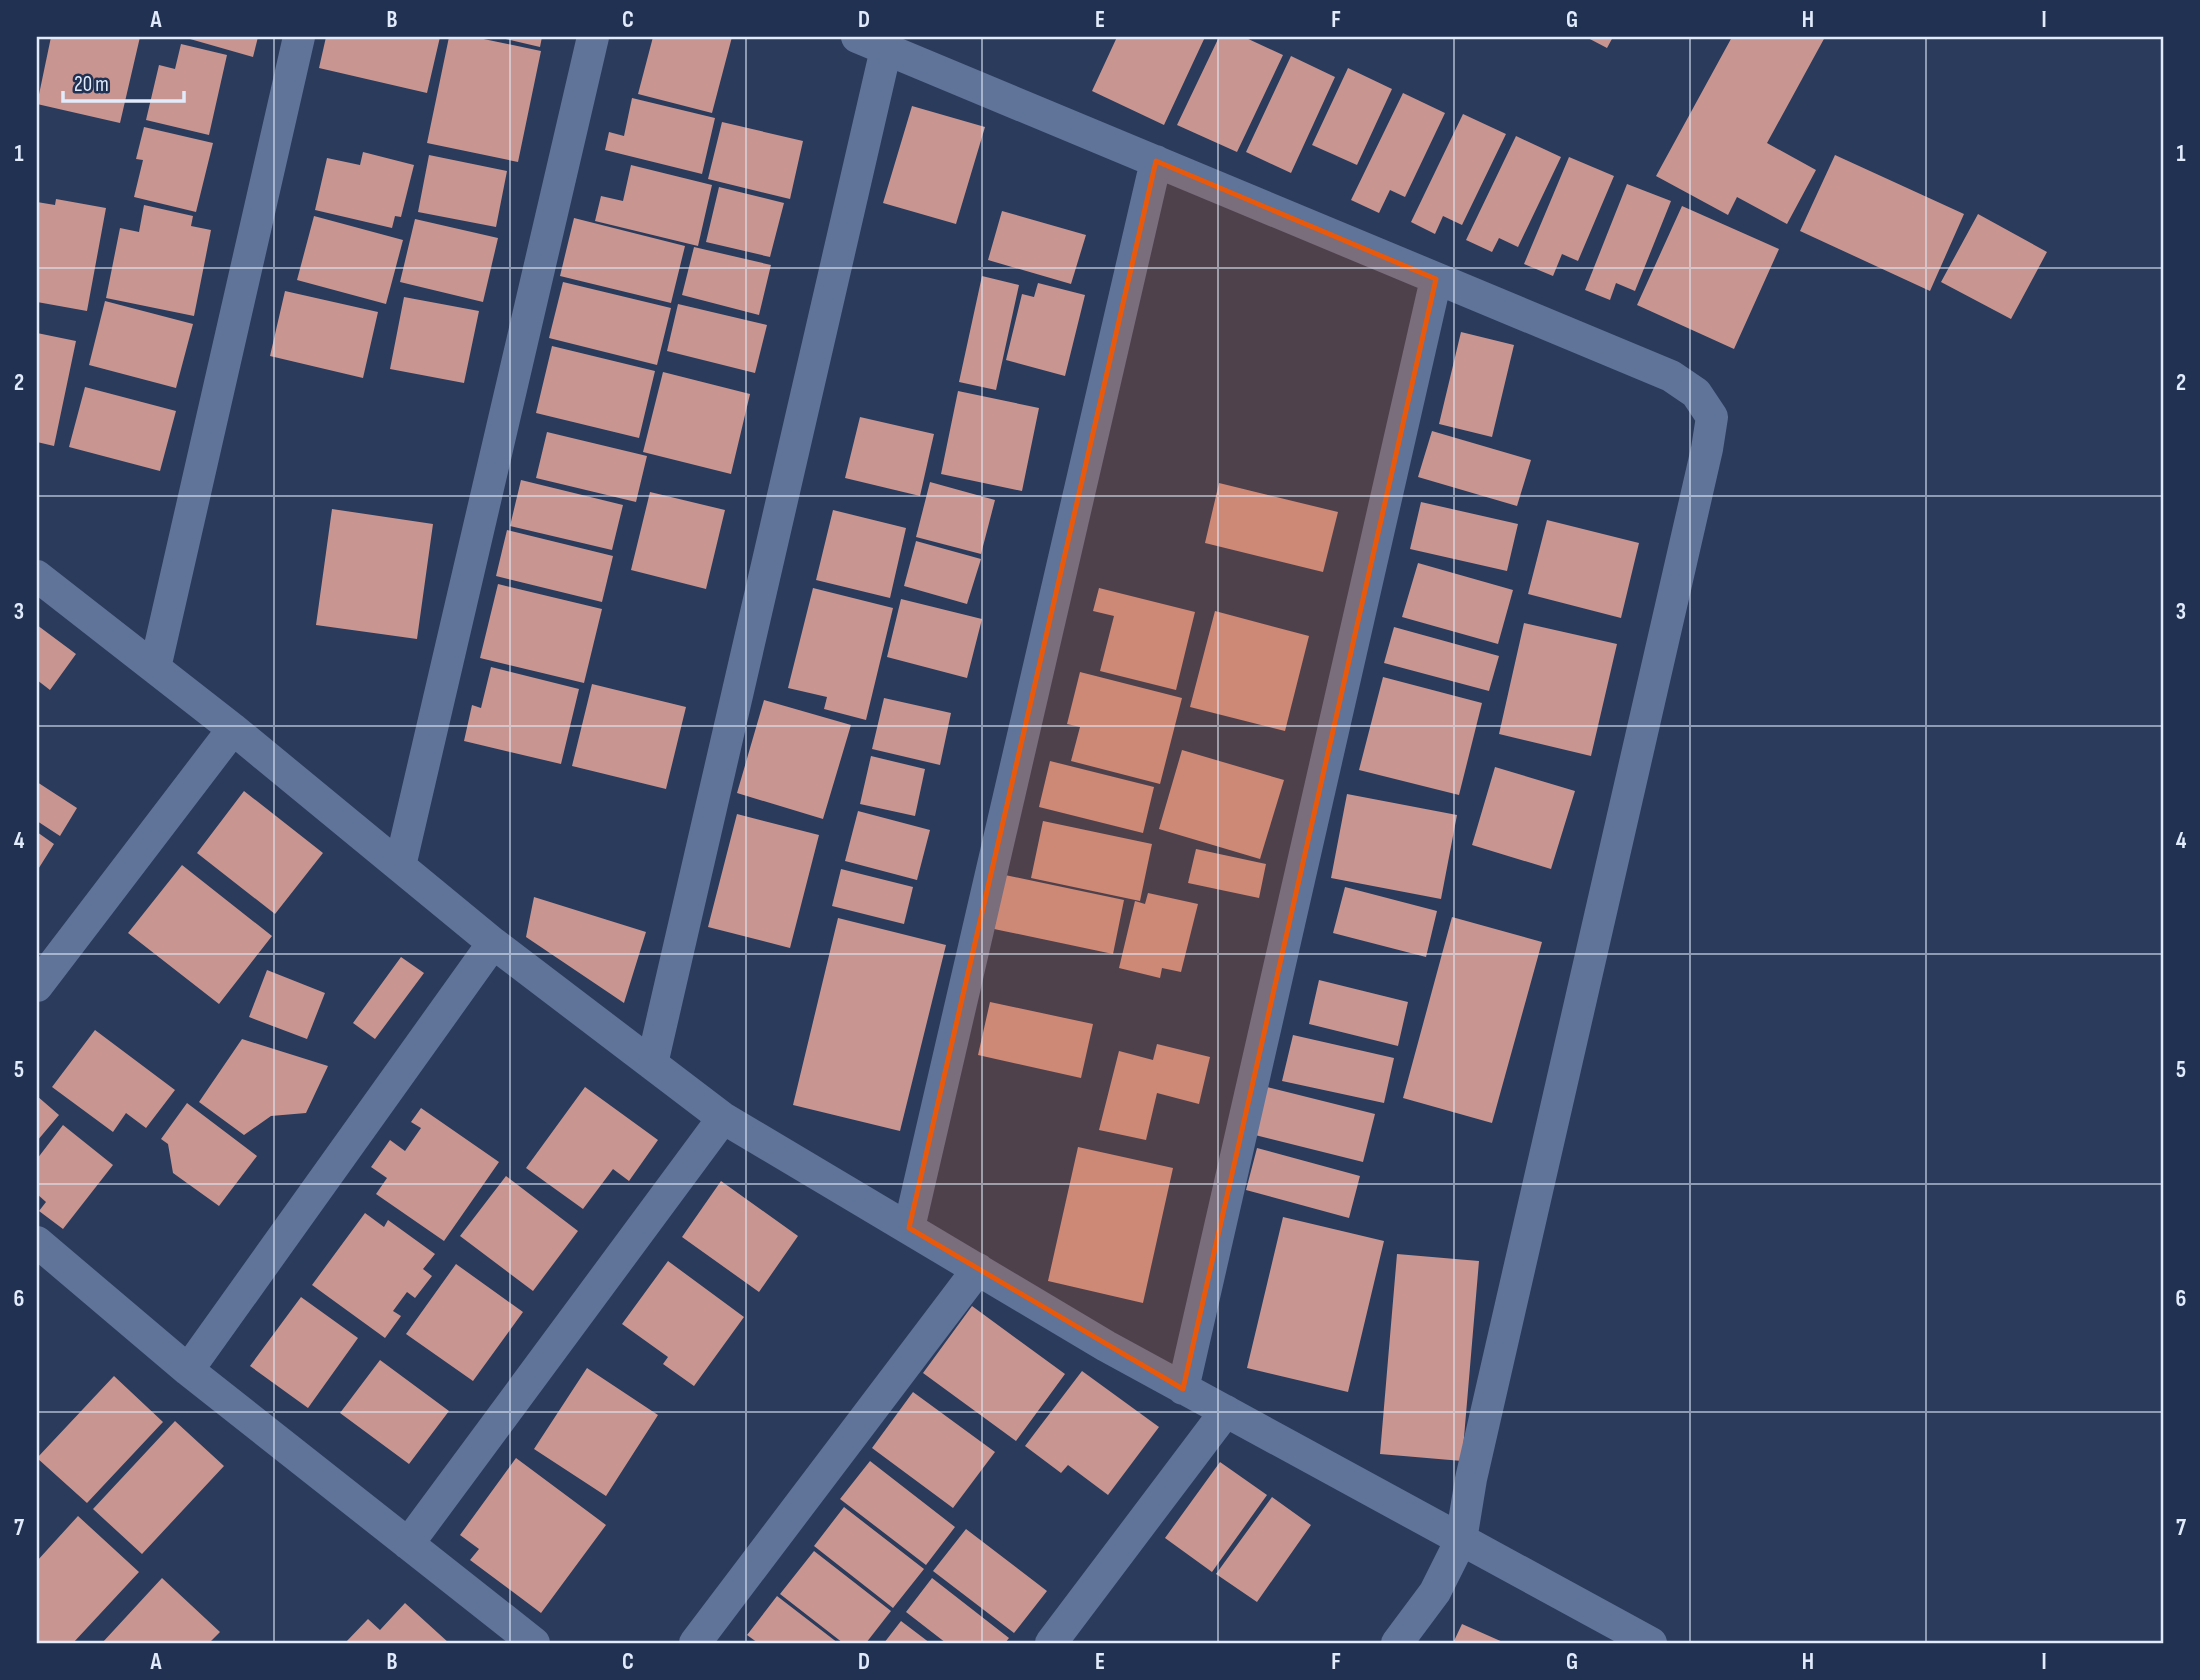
<svg xmlns="http://www.w3.org/2000/svg" width="2200" height="1680" font-family="'Sofia Sans Condensed',sans-serif">
  <style>
    .building { fill: #c89591 }
    .lines { fill: none; stroke-linecap: round; stroke-linejoin: round }
    .minor { stroke: #607399; stroke-width: 32 }
    .marked { fill: #e8590c; fill-opacity: 0.2; stroke: #e8590c; stroke-width: 5; stroke-linejoin: round }
    .grid { fill: none; stroke: #e2ebfc; stroke-width: 2; stroke-opacity: 0.55 }
    .neatline { fill: none; stroke: #e2ebfc; stroke-width: 2.5 }
    .grid-label { font-size: 23px; text-anchor: middle; font-weight: bold; fill: #e2ebfc }
  </style>
  <rect width="100%" height="100%" fill="#2a3b5c"/>
  <path class="building" d="M51 37H140L120 123 37 104Z
    M183 37H258L253 57Z
    M326 37H440L427 93 319 68Z
    M449 37H474L541 51 518 162 427 143Z
    M497 37H542L540 47Z
    M653 37H732L712 113 638 94Z
    M1117 37H1205L1164 125 1092 91Z
    M1219 37H1244L1283 55 1237 152 1177 125Z
    M1586 37H1613L1607 48Z
    M1732 37H1825L1767 143 1816 170 1787 224 1737 197 1728 215 1656 176Z
    M181 44 227 55 209 135 146 120 159 65 175 69Z
    M1291 56 1335 77 1291 173 1246 152Z
    M1348 68 1392 89 1357 165 1312 145Z
    M1403 93 1445 113 1405 197 1390 190 1379 213 1351 200Z
    M632 98 715 118 702 174 605 150 609 132 624 136Z
    M912 106 985 127 956 224 883 203Z
    M1463 114 1506 134 1462 225 1443 216 1435 234 1411 222Z
    M722 122 803 141 790 199 708 179Z
    M144 127 213 143 196 212 134 197 143 160 136 159Z
    M1516 136 1561 157 1518 247 1499 238 1492 252 1466 240Z
    M363 152 414 165 401 217 395 216 392 228 315 210 327 158 360 165Z
    M429 155 507 171 496 227 418 212Z
    M1835 155 1964 214 1930 291 1800 231Z
    M1569 157 1614 176 1578 261 1562 254 1553 276 1524 264Z
    M631 165 712 185 698 246 595 221 601 196 623 201Z
    M1627 184 1671 201 1635 291 1616 283 1610 300 1585 290Z
    M719 187 784 203 770 257 706 242Z
    M56 199 106 208 87 311 37 302V202L55 205Z
    M144 205 193 216 191 226 211 230 194 316 106 298 120 228 139 232Z
    M1682 206 1779 249 1734 349 1637 305Z
    M1002 211 1086 235 1071 284 988 260Z
    M1978 214 2047 252 2011 319 1941 282Z
    M314 216 403 240 386 304 297 280Z
    M574 218 685 246 671 303 560 276Z
    M415 219 498 238 483 302 400 282Z
    M694 247 771 265 759 315 682 295Z
    M982 276 1019 285 996 390 959 382Z
    M563 282 671 308 657 365 549 338Z
    M1038 283 1085 295 1065 376 1006 360 1022 294 1034 297Z
    M285 291 378 312 363 378 270 356Z
    M404 297 479 311 464 383 390 369Z
    M105 301 193 324 176 388 89 365Z
    M678 304 767 325 755 373 667 351Z
    M1461 332 1514 345 1492 437 1439 424Z
    M37 333 76 341 54 446 37 442Z
    M552 346 655 371 639 438 536 413Z
    M663 372 750 394 731 474 643 452Z
    M85 387 176 411 160 471 69 447Z
    M958 391 1039 408 1022 491 941 474Z
    M860 417 934 434 920 496 845 478Z
    M1432 431 1531 460 1517 506 1418 477Z
    M547 432 647 456 636 502 536 478Z
    M521 480 623 505 612 550 510 526Z
    M930 482 995 500 981 554 916 537Z
    M1219 483 1338 512 1323 572 1205 543Z
    M650 492 725 510 706 589 631 570Z
    M1421 502 1518 524 1507 571 1410 549Z
    M332 509 433 524 417 639 316 625Z
    M833 510 906 528 890 598 816 580Z
    M1547 520 1639 543 1621 618 1528 594Z
    M507 530 613 556 602 602 496 576Z
    M916 541 981 559 967 604 904 586Z
    M1418 563 1513 590 1498 644 1402 617Z
    M498 584 602 609 584 683 480 658Z
    M813 588 893 608 866 720 824 709 827 697 788 688Z
    M1099 588 1195 612 1176 690 1100 671 1114 616 1093 611Z
    M901 599 982 619 967 678 887 657Z
    M1215 611 1309 636 1285 731 1190 707Z
    M1524 623 1617 644 1591 756 1499 734Z
    M37 625 76 654 50 690 37 680Z
    M1394 627 1499 656 1489 691 1384 663Z
    M491 667 579 689 561 764 464 741 472 705 481 708Z
    M1080 672 1182 698 1160 784 1071 761 1080 727 1067 724Z
    M1383 677 1482 703 1459 795 1359 770Z
    M592 684 686 707 666 789 572 766Z
    M884 698 951 713 940 765 872 749Z
    M764 700 851 725 823 819 737 793Z
    M1182 750 1284 780 1260 859 1159 829Z
    M871 756 925 769 915 816 860 804Z
    M1050 761 1154 787 1143 833 1039 807Z
    M1495 767 1575 791 1551 869 1472 845Z
    M37 782 77 808 60 836 37 821Z
    M244 791 323 853 275 914 197 853Z
    M1347 794 1457 815 1441 899 1331 878Z
    M858 811 930 830 917 880 845 861Z
    M737 814 819 835 790 948 708 927Z
    M1043 821 1152 844 1140 901 1031 878Z
    M37 832 54 844 37 871Z
    M1196 849 1266 864 1259 898 1188 883Z
    M182 865 272 936 219 1004 128 933Z
    M841 869 913 887 904 924 832 906Z
    M1005 875 1124 900 1113 954 994 929Z
    M1345 887 1437 911 1426 957 1333 933Z
    M1148 893 1198 904 1181 972 1162 968 1160 978 1119 968 1135 901 1145 904Z
    M534 897 646 932 624 1003 526 937Z
    M1452 917 1542 942 1492 1123 1403 1098Z
    M838 918 946 945 900 1131 793 1105Z
    M401 957 424 973 375 1039 353 1023Z
    M267 970 325 993 307 1039 249 1017Z
    M1319 980 1408 1002 1398 1046 1309 1024Z
    M990 1002 1093 1024 1081 1078 978 1055Z
    M95 1030 175 1090 146 1128 126 1113 113 1132 52 1087Z
    M1293 1035 1394 1058 1384 1103 1282 1081Z
    M242 1039 328 1066 306 1113 271 1116 244 1135 199 1102Z
    M1157 1044 1210 1057 1199 1104 1157 1093 1146 1140 1099 1130 1119 1051 1153 1060Z
    M585 1087 658 1140 629 1181 613 1169 583 1209 526 1168Z
    M1267 1087 1375 1114 1363 1162 1255 1135Z
    M37 1096 59 1115 37 1141Z
    M187 1103 257 1156 219 1206 173 1173 168 1144 161 1139Z
    M421 1108 499 1162 444 1241 376 1194 387 1178 371 1167 390 1140 405 1151 421 1128 411 1122Z
    M63 1125 113 1165 63 1229 39 1211 46 1202 37 1194V1159Z
    M1078 1147 1173 1168 1143 1303 1048 1281Z
    M1257 1148 1360 1176 1349 1218 1246 1190Z
    M506 1176 578 1231 533 1291 460 1236Z
    M721 1181 798 1236 759 1292 682 1237Z
    M365 1213 384 1227 388 1220 435 1254 423 1269 432 1276 415 1298 407 1292 393 1311 401 1316 385 1338 312 1285Z
    M1283 1217 1384 1241 1348 1392 1247 1368Z
    M1397 1254 1479 1261 1462 1461 1380 1454Z
    M668 1261 744 1317 694 1386 663 1364 668 1357 622 1324Z
    M456 1264 523 1312 473 1381 406 1334Z
    M301 1297 358 1338 308 1408 250 1366Z
    M972 1306 1065 1374 1016 1441 923 1373Z
    M380 1360 449 1411 409 1464 340 1413Z
    M587 1368 658 1415 606 1496 534 1449Z
    M1082 1371 1159 1427 1108 1495 1068 1465 1061 1473 1025 1446Z
    M114 1376 163 1422 87 1503 37 1458Z
    M913 1392 995 1452 953 1508 872 1448Z
    M175 1421 224 1466 142 1554 93 1509Z
    M516 1458 606 1525 541 1613 470 1560 479 1549 460 1535Z
    M870 1461 955 1527 926 1565 840 1499Z
    M1220 1462 1267 1495 1212 1572 1165 1538Z
    M1272 1497 1311 1525 1257 1602 1216 1574Z
    M844 1507 924 1569 893 1608 814 1546Z
    M78 1516 139 1572 73 1643H37V1561Z
    M966 1529 1047 1591 1014 1633 933 1571Z
    M814 1551 891 1611 866 1643H843L780 1594Z
    M162 1578 220 1632 209 1643H102Z
    M932 1578 1009 1638 1005 1643H946L906 1612Z
    M777 1596 838 1643H758L747 1635Z
    M405 1603 449 1643H345L368 1619 380 1630Z
    M901 1621 930 1643H884Z
    M1462 1624 1505 1643H1453Z"/>
  <g class="lines">
    <path class="minor" d="M857 37 1671 376 1696 393 1712 417 1707 449 1471 1479 1461 1540 1435 1592 1397 1643
      M37 576 233 729 493 943 723 1118 1106 1346 1651 1643
      M155 668 299 37
      M400 866 593 37
      M37 986 233 729
      M652 1064 886 49
      M909 1228 1156 161
      M37 1242 188 1370 534 1643
      M188 1370 493 943
      M1183 1389 1436 279
      M408 1544 723 1118
      M695 1643 978 1269
      M1051 1643 1226 1411"/>
  </g>
  <path class="marked" d="M1156 161 1436 279 1183 1389 909 1228Z"/>
  <path class="grid" d="M274 37V1643M510 37V1643M746 37V1643M982 37V1643M1218 37V1643M1454 37V1643M1690 37V1643M1926 37V1643M37 268H2163M37 496H2163M37 726H2163M37 954H2163M37 1184H2163M37 1412H2163"/>
  <rect width="2200" height="1680" fill="none" stroke="#203151" stroke-width="77"/>
  <path d="M63 91v10h121v-10" fill="none" stroke="#e2ebfc" stroke-width="3.5"/>
  <text x="74" y="91" font-size="21" fill="#e2ebfc" stroke="#203151" stroke-width="5" paint-order="stroke">20 m</text>
  <rect x="38" y="38" width="2124" height="1604" class="neatline"/>
  <g class="grid-label">
    <text x="156" y="27">A</text>
    <text x="392" y="27">B</text>
    <text x="628" y="27">C</text>
    <text x="864" y="27">D</text>
    <text x="1100" y="27">E</text>
    <text x="1336" y="27">F</text>
    <text x="1572" y="27">G</text>
    <text x="1808" y="27">H</text>
    <text x="2044" y="27">I</text>
    <text x="19" y="161">1</text>
    <text x="2181" y="161">1</text>
    <text x="19" y="390">2</text>
    <text x="2181" y="390">2</text>
    <text x="19" y="619">3</text>
    <text x="2181" y="619">3</text>
    <text x="19" y="848">4</text>
    <text x="2181" y="848">4</text>
    <text x="19" y="1077">5</text>
    <text x="2181" y="1077">5</text>
    <text x="19" y="1306">6</text>
    <text x="2181" y="1306">6</text>
    <text x="19" y="1535">7</text>
    <text x="2181" y="1535">7</text>
    <text x="156" y="1669">A</text>
    <text x="392" y="1669">B</text>
    <text x="628" y="1669">C</text>
    <text x="864" y="1669">D</text>
    <text x="1100" y="1669">E</text>
    <text x="1336" y="1669">F</text>
    <text x="1572" y="1669">G</text>
    <text x="1808" y="1669">H</text>
    <text x="2044" y="1669">I</text>
  </g>
</svg>
